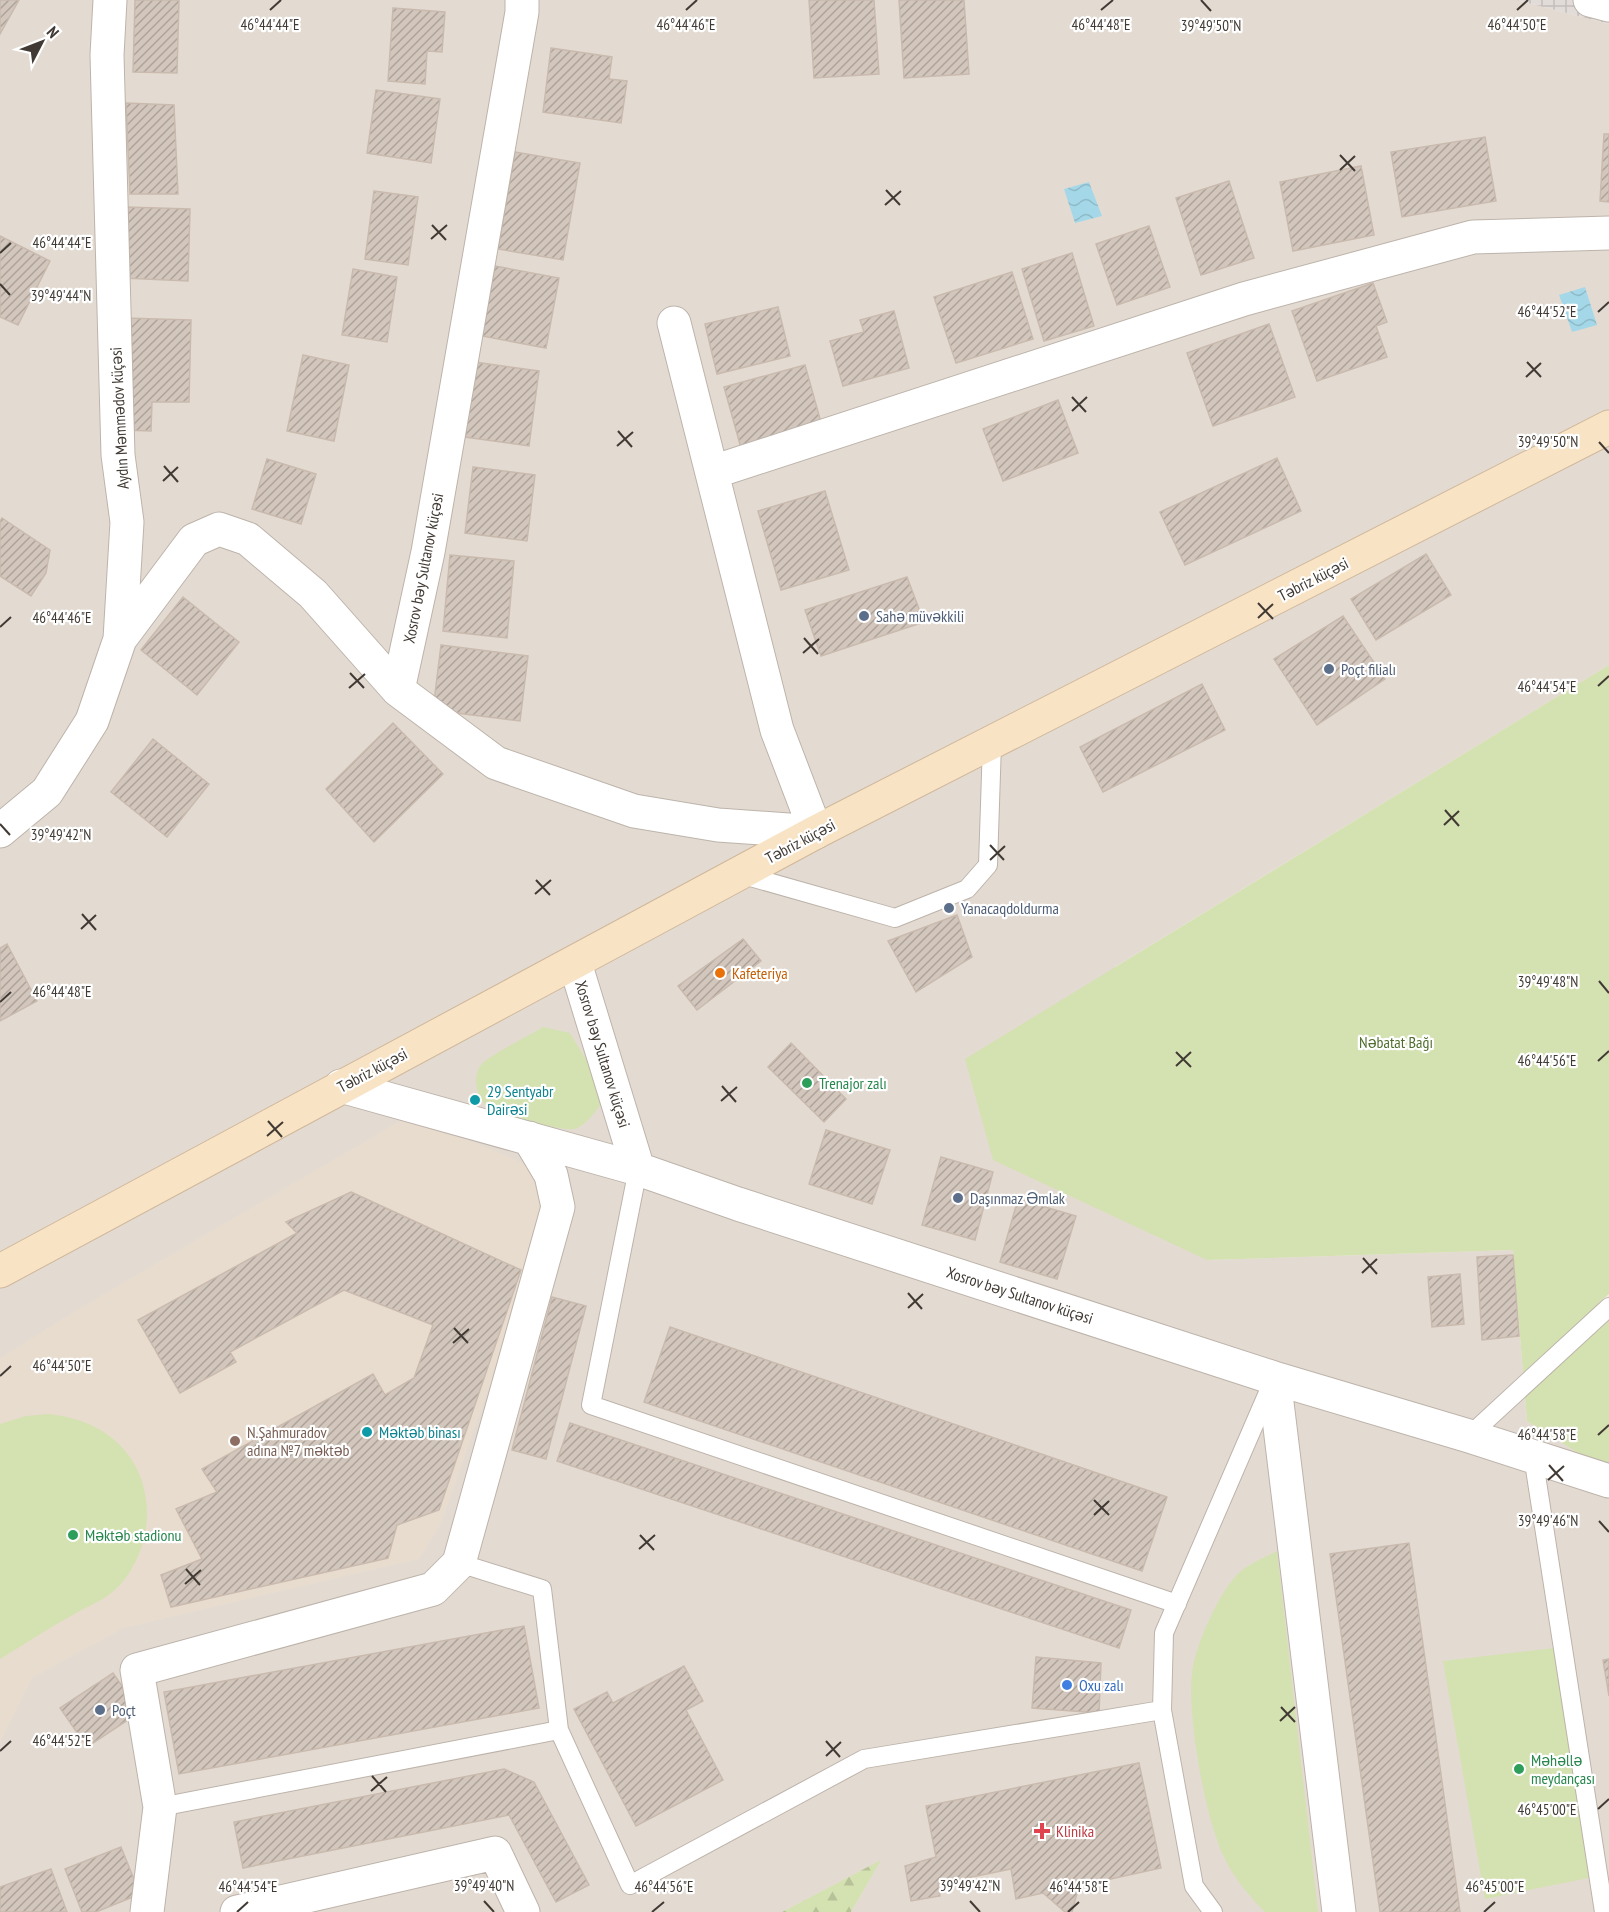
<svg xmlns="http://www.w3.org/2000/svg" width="1609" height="1912" font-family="'PT Sans Narrow',sans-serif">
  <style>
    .residential { fill: #e3dbd2 }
    .industrial { fill: url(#industrial-grid) }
    .education { fill: #e8dccf }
    .green { fill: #d4e1b0 }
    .forest { fill: url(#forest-firs) }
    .water { fill: url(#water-waves) }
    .building { fill: url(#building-hatch); stroke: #cabaae; stroke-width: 1.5 }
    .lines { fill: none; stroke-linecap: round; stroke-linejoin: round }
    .service-casing { stroke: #bdb3aa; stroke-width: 20 }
    .minor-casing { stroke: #bdb3aa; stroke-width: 35 }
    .secondary-casing { stroke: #cfb79a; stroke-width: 35 }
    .service { stroke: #fff; stroke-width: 18 }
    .minor { stroke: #fff; stroke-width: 33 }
    .secondary { stroke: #f9e3c5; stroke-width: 33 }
    .ticks { fill: none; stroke: #413a34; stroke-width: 2 }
    .service-dot { fill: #5c6f8a; stroke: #fff; stroke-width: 2 }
    .food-dot { fill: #e8710a; stroke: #fff; stroke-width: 2 }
    .leisure-dot { fill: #2e9e5b; stroke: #fff; stroke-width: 2 }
    .culture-dot { fill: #0f9aa8; stroke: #fff; stroke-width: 2 }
    .education-dot { fill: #8d6e63; stroke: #fff; stroke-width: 2 }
    .shop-dot { fill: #3f7fe0; stroke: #fff; stroke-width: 2 }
    .health-dot { fill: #e0444e; stroke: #fff; stroke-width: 2 }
    .labels { text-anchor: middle; stroke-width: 4.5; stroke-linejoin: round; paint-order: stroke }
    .street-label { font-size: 16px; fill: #413a34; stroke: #fff }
    .service-label { font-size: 16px; fill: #4e5e75; stroke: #fff; text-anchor: start }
    .food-label { font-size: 16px; fill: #c56008; stroke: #fff; text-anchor: start }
    .park-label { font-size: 16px; fill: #516d2e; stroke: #fff }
    .leisure-label { font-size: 16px; fill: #27864d; stroke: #fff; text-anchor: start }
    .culture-label { font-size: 16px; fill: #0d838f; stroke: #fff; text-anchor: start }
    .education-label { font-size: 16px; fill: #785e54; stroke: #fff; text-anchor: start }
    .shop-label { font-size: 16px; fill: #366cbe; stroke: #fff; text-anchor: start }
    .health-label { font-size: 16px; fill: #be3a42; stroke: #fff; text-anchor: start }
    .ticks-label { font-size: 15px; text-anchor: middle; fill: #413a34; stroke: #fff; stroke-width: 4.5; stroke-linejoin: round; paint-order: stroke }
  </style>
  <defs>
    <pattern id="industrial-grid" width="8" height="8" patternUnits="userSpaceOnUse" patternTransform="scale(1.5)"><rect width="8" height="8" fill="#e2dcd9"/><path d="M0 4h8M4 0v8" fill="none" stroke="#c3bebb"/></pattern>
    <pattern id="forest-firs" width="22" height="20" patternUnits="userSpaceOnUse" patternTransform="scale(1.5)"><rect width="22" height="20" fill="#d4e1b0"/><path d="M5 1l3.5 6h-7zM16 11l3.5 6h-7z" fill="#b7c298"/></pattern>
    <pattern id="water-waves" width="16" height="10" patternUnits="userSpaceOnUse" patternTransform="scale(1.5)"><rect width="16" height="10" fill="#a4d8e8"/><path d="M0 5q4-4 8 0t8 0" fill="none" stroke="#8ebac8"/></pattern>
    <pattern id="building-hatch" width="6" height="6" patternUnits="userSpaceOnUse" patternTransform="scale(1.5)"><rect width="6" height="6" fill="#d3c7bd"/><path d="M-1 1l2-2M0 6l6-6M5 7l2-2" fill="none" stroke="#ada39a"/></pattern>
  </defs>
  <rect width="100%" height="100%" fill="#f0eae4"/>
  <path class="residential" d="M0 0H1516L1609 24V665L1115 967 1207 1260 1513 1250 1527 1421 1581 1455 1609 1463V1912H851L880 1861 782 1912H0Z"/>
  <path class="industrial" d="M1516 0H1609V24Z"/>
  <path class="education" d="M410 1115 523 1163 544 1184 553 1205 441 1524 419 1559 124 1628 32 1678 0 1743V1358L80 1308Z"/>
  <path class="green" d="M1609 665V1294L1599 1302 1609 1318V1463L1581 1455 1527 1421 1513 1250 1207 1260 993 1160 965 1059Z
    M543 1027 570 1033 597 1078 601 1104C594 1113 586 1125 575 1129 566 1132 499 1115 490 1109 477 1100 471 1078 481 1065 486 1057 532 1034 543 1027Z
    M49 1414C64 1416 79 1419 93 1426 155 1456 163 1535 120 1585 108 1598 93 1604 78 1612 52 1626 26 1643 0 1659V1424L26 1416Z
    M1277 1551 1318 1912H1265C1249 1896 1234 1878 1224 1857 1205 1818 1187 1716 1192 1673 1195 1646 1220 1589 1241 1571 1251 1563 1266 1557 1277 1551Z
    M1555 1648 1593 1877 1485 1899 1443 1661Z"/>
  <path class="forest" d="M881 1860 851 1912H782Z"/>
  <path class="water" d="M1089 182 1102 216 1075 223 1064 189Z
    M1585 287 1597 325 1572 332 1559 295Z"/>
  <path class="building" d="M0 0H19L0 34Z
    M135 0H179L177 73 133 72Z
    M809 0H874L879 74 814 78Z
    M899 0H964L969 74 904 78Z
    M393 8 445 12 442 52 427 51 425 84 388 81Z
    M551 48 612 57 609 79 627 81 621 123 543 112Z
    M376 90 440 99 431 163 367 153Z
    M126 103 174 105 178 194H130Z
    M1604 134H1609V202L1600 201Z
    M1485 137 1496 201 1402 217 1391 152Z
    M515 152 580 163 563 260 498 249Z
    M1361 166 1374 235 1293 251 1280 182Z
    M1229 181 1254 258 1201 275 1176 198Z
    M374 191 418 197 408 265 365 259Z
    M126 207 190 209 188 281 123 278Z
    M1149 226 1170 287 1117 305 1096 244Z
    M0 236 50 261 18 325 0 317Z
    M1072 253 1094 326 1044 341 1022 269Z
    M495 266 559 278 546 348 482 336Z
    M353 269 397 277 387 342 342 335Z
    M1012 272 1033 339 956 363 934 297Z
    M1373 283 1387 322 1376 326 1387 357 1317 381 1292 311Z
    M778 307 790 356 717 374 705 324Z
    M894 311 909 368 843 386 830 341 864 332 860 320Z
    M125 318 191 320 189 402H152L151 431 122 430Z
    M1269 324 1295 397 1213 426 1187 353Z
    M303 355 349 365 334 441 287 431Z
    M475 362 539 371 529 446 465 437Z
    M805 365 822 426 741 448 724 387Z
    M1058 400 1078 453 1003 481 983 429Z
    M1277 458 1301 511 1185 565 1160 512Z
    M267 459 316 474 301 524 252 509Z
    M473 467 535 475 527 541 465 533Z
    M825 491 849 570 781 590 758 511Z
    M2 518 50 550 46 573 31 596 0 576V521Z
    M1426 554 1451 595 1376 640 1351 599Z
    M450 555 514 561 507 638 443 631Z
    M907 577 924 622 821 656 805 610Z
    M183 597 239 642 197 695 141 650Z
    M1343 616 1385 679 1317 725 1274 659Z
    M441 645 528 656 520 721 433 710Z
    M1202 684 1225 730 1103 792 1080 747Z
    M393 723 443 774 374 842 326 789Z
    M153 739 209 784 167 837 111 792Z
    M957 915 972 957 916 992 888 941Z
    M743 939 761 961 697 1010 678 986Z
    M7 944 37 1001 0 1021V948Z
    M791 1043 846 1099 824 1122 768 1067Z
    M826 1130 890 1150 872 1204 809 1184Z
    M941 1157 993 1172 975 1240 922 1225Z
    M351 1192 521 1270 439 1510 397 1525 388 1558 171 1607 161 1575 202 1559 176 1509 217 1492 202 1469 373 1374 385 1395 414 1378 433 1325 344 1290 230 1352 236 1362 180 1393 138 1320 297 1233 286 1222Z
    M1018 1199 1076 1216 1057 1279 1000 1262Z
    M1513 1255 1519 1336 1482 1340 1477 1257Z
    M1460 1274 1464 1324 1432 1327 1428 1277Z
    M552 1297 586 1306 546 1459 512 1450Z
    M670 1327 1167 1497 1142 1571 644 1402Z
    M570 1423 1131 1610 1119 1648 557 1461Z
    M1409 1543 1460 1912H1380L1330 1554Z
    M524 1626 539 1708 179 1774 164 1692Z
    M1036 1657 1101 1663 1099 1713 1032 1708Z
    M1609 1659V1696L1603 1660Z
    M684 1666 703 1701 686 1710 723 1780 636 1826 574 1709 607 1692 613 1703Z
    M113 1673 140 1712 87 1747 60 1708Z
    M1139 1763 1161 1868 1079 1886 1072 1912H1065L1043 1893 1016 1899 1011 1869 938 1884 940 1896 911 1901 905 1866 936 1857 926 1806Z
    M504 1769 534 1782 589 1885 556 1902 509 1815 243 1868 234 1822Z
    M121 1847 140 1894 96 1912H82L65 1869Z
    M51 1869 67 1912H0V1887Z"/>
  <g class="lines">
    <g class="service-casing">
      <path id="service" d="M740 874 895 918 967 889 988 865 992 743
        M638 1169 591 1405 1177 1604
        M1469 1436 1609 1307
        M1533 1456 1604 1912
        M459 1563 542 1589 559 1730 630 1885 864 1759 1162 1710
        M160 1807 559 1730
        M1213 1912 1194 1886 1162 1710 1164 1633 1270 1388"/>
    </g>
    <g class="minor-casing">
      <path id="minor" d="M522 0V12L428 552 398 690 496 763 634 811 718 825 816 832 777 730 674 323
        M1590 0 1609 5
        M713 472 1244 299 1473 237 1609 233
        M120 639 194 540 219 529 248 539 313 594 398 690
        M0 831 47 792 92 721 120 639 127 522 118 455 107 55 110 0
        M575 963 638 1169 738 1204 1274 1378 1469 1436 1609 1481
        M341 1086 638 1169
        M1274 1378 1339 1912
        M147 1912 160 1807 137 1670 433 1589 459 1563 558 1207 551 1175 529 1138
        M237 1912 495 1853 523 1912"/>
    </g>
    <g class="secondary-casing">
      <path id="secondary" d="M0 1271 816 832 1609 427"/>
    </g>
    <use href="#service" class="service"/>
    <use href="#minor" class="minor"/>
    <use href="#secondary" class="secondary"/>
  </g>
  <path class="ticks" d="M1201 0 1211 11M270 10 281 0M686 10 697 0M1101 10 1113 0M1517 10 1528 0M1340 155 1355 171M1340 170 1355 156M886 190 900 205M885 205 901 191M432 225 446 240M431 239 447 225M0 253 11 243M0 284 10 295M1598 312 1609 302M1527 362 1541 377M1526 377 1541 363M1072 397 1086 412M1072 411 1087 397M618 431 632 447M1599 442 1609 453M617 446 633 432M164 466 178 482M163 481 178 467M1258 603 1273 619M1258 618 1273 604M0 627 11 617M804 638 818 654M803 653 819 639M350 673 364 688M1598 686 1609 676M349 688 365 674M1445 810 1459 826M0 824 10 835M1444 825 1459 811M990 845 1004 860M990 860 1005 846M536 880 550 895M535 894 551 880M82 914 96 930M81 929 96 915M1599 981 1609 993M0 1002 11 992M1176 1052 1191 1067M1598 1061 1609 1051M1176 1066 1191 1052M722 1086 736 1102M721 1101 737 1087M268 1121 282 1137M267 1136 283 1122M1363 1258 1377 1274M1362 1273 1377 1259M908 1293 922 1309M908 1308 923 1294M454 1328 468 1343M453 1343 469 1329M0 1376 11 1366M1598 1435 1609 1425M1549 1465 1563 1481M1548 1480 1564 1466M1094 1500 1109 1515M1094 1515 1109 1501M1599 1521 1609 1532M640 1535 654 1550M639 1549 655 1535M186 1569 200 1585M185 1584 201 1570M1281 1707 1295 1722M1280 1721 1295 1707M826 1741 840 1757M0 1751 11 1741M826 1756 841 1742M372 1776 386 1792M371 1791 387 1777M1598 1809 1609 1799M484 1901 494 1912M970 1901 980 1912M237 1912 248 1902M652 1912 664 1902M1068 1912 1079 1902M1484 1912 1495 1902"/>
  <g class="service-dot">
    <circle cx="864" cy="616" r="6"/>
    <circle cx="1329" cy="669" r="6"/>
    <circle cx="949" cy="908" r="6"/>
    <circle cx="958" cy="1198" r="6"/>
    <circle cx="100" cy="1710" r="6"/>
  </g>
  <circle class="food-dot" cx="720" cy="973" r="6"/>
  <g class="leisure-dot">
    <circle cx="807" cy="1083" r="6"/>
    <circle cx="73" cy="1535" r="6"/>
    <circle cx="1519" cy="1769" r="6"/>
  </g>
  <g class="culture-dot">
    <circle cx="475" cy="1100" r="6"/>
    <circle cx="367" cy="1432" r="6"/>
  </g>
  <circle class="education-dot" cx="235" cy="1441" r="6"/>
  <circle class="shop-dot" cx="1067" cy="1685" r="6"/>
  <path class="health-dot" d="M1039 1822h6v6h6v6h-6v6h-6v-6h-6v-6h6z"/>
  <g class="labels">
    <g class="street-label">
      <text transform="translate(119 418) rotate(-93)" y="6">Aydın Məmmədov küçəsi</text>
      <text transform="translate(423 568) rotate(-79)" y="6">Xosrov bəy Sultanov küçəsi</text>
      <text transform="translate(1313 579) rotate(-27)" y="6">Təbriz küçəsi</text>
      <text transform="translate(800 841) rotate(-28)" y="6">Təbriz küçəsi</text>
      <text transform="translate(603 1054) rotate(73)" y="6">Xosrov bəy Sultanov küçəsi</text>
      <text transform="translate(372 1070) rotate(-28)" y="6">Təbriz küçəsi</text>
      <text transform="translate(1020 1295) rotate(18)" y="6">Xosrov bəy Sultanov küçəsi</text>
    </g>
    <g class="service-label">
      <text x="876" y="622">Sahə müvəkkili</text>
      <text x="1341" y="675">Poçt filialı</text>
      <text x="961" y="914">Yanacaqdoldurma</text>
      <text x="970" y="1204">Daşınmaz Əmlak</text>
      <text x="112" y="1716">Poçt</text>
    </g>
    <g class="food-label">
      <text x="732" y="979">Kafeteriya</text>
    </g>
    <g class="park-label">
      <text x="1396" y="1048">Nəbatat Bağı</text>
    </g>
    <g class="leisure-label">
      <text x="819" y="1089">Trenajor zalı</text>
      <text x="85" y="1541">Məktəb stadionu</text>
      <text x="1531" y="1766">Məhəllə<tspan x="1531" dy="18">meydançası</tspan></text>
    </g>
    <g class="culture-label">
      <text x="487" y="1097">29 Sentyabr<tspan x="487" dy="18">Dairəsi</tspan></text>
      <text x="379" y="1438">Məktəb binası</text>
    </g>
    <g class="education-label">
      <text x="247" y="1438">N.Şahmuradov<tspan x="247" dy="18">adına №7 məktəb</tspan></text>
    </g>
    <g class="shop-label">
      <text x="1079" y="1691">Oxu zalı</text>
    </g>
    <g class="health-label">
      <text x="1056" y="1837">Klinika</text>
    </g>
  </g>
  <g class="ticks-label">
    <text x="686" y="30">46°44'46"E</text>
    <text x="1101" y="30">46°44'48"E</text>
    <text x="1517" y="30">46°44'50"E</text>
    <text x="270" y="30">46°44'44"E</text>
    <text x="1211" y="31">39°49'50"N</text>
    <text x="62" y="248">46°44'44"E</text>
    <text x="61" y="301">39°49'44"N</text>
    <text x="1547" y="317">46°44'52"E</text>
    <text x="1548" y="447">39°49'50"N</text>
    <text x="62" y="623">46°44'46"E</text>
    <text x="1547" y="692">46°44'54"E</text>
    <text x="61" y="840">39°49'42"N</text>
    <text x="1548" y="987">39°49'48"N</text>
    <text x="62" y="997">46°44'48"E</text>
    <text x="1547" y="1066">46°44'56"E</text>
    <text x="62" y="1371">46°44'50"E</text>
    <text x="1547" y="1440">46°44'58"E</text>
    <text x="1548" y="1526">39°49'46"N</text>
    <text x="62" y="1746">46°44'52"E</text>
    <text x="1547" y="1815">46°45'00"E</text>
    <text x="484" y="1891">39°49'40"N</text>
    <text x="970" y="1891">39°49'42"N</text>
    <text x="248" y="1892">46°44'54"E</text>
    <text x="664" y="1892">46°44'56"E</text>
    <text x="1079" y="1892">46°44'58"E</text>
    <text x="1495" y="1892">46°45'00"E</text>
  </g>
  <g transform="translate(42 42) rotate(48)" stroke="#ffffff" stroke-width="4.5" paint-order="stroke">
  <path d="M0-4.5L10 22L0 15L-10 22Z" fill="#413a34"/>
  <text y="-9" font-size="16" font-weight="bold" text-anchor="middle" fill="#413a34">N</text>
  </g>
</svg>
